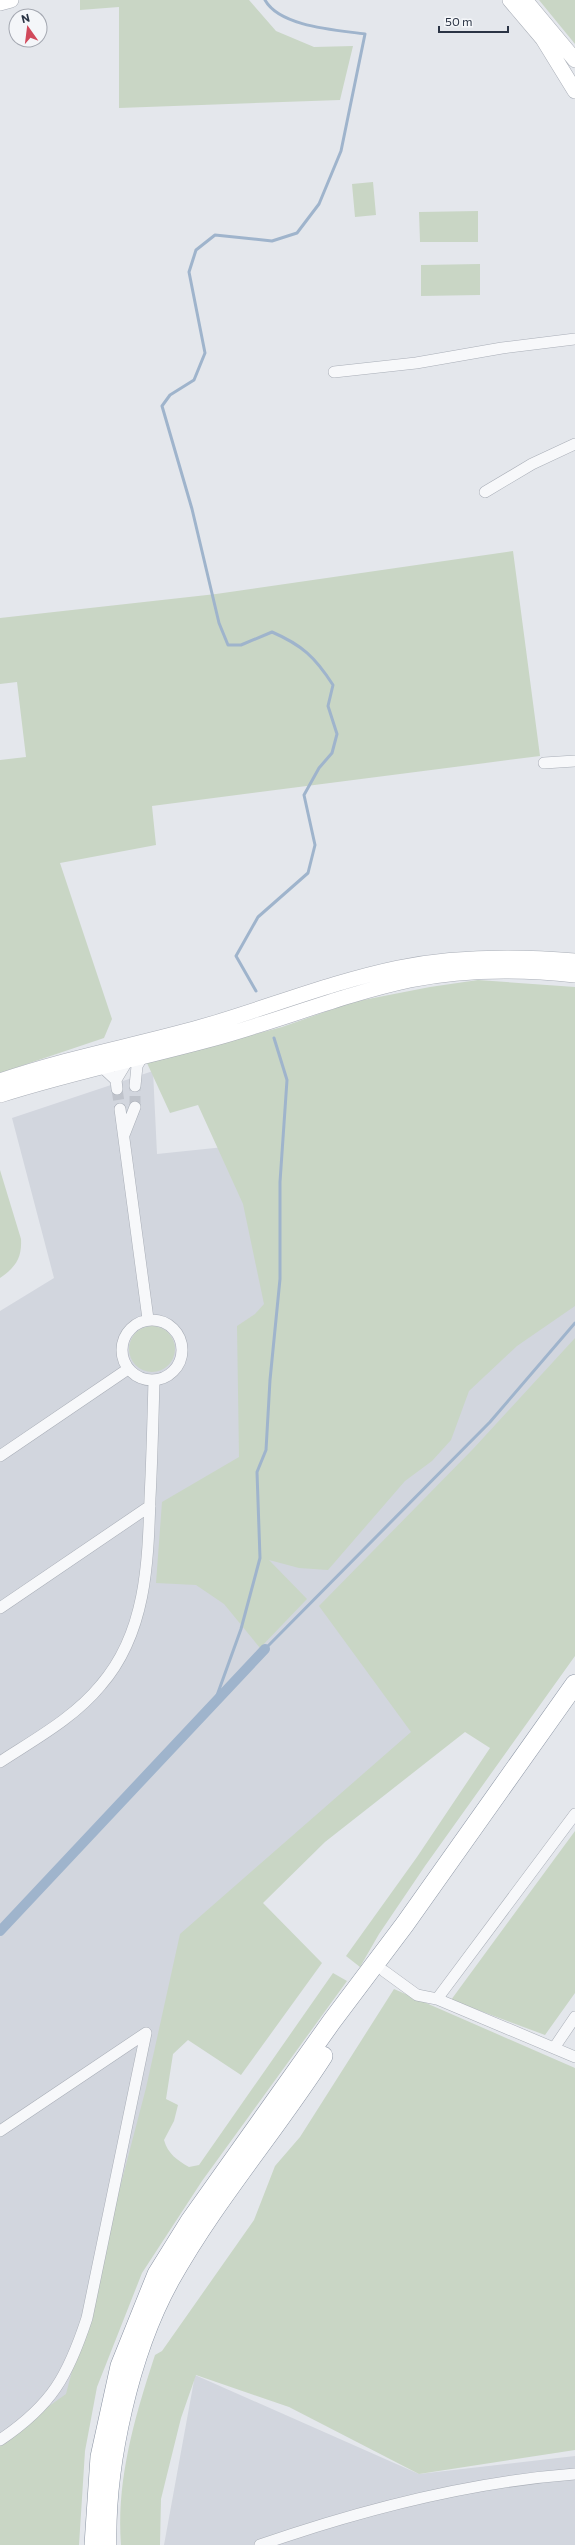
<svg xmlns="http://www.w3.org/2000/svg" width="575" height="2545" font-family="Commissioner,sans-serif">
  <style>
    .built { fill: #d2d6de }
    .green { fill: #c9d6c5 }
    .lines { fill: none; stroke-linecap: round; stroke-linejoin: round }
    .stream { stroke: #9fb4cc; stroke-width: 3 }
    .canal { stroke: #9fb4cc; stroke-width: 10 }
    .street-tunnel { stroke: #bfc3cb; stroke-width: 11; stroke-dasharray: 11 5.5; stroke-linecap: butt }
    .street-casing { stroke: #a9aeb7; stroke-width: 12 }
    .secondary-casing { stroke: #a9aeb7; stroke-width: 16 }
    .highway-casing { stroke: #8b94a3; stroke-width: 20 }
    .street { stroke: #f7f8fa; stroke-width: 11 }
    .secondary { stroke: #fff; stroke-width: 15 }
    .highway { stroke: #fff; stroke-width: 19 }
  </style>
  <rect width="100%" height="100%" fill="#e4e7ec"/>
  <path class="built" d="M575 1005V1592L192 1933 69 2399 0 2545V1311L54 1278 12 1118 153 1071 157 1154 234 1146Z
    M195 2375 419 2474 575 2456V2545H164Z"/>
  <path class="green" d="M80 0H249L276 31 314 47 353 46 340 100 119 108V7L80 10Z
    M539 0H575V44Z
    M373 182 376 215 355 217 352 184Z
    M478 211V242H420L419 212Z
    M480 264V295L421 296V265Z
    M513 551 540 756 152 806 156 845 60 863 112 1019 104 1038 0 1073V760L26 757 17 682 0 684V618L216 594Z
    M478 980 575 987V1306L517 1346 469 1391 451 1440 432 1461 405 1481 328 1570 299 1568 269 1560 307 1599 260 1648 224 1604 196 1585 156 1583 162 1502 239 1457 237 1326 255 1314 264 1304 243 1204 198 1105 170 1113 147 1063 282 1027 353 1002 430 987Z
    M0 1170 21 1239C22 1258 16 1267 0 1278Z
    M129 1349a23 23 0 1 1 46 0a23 23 0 1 1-46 0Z
    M575 1338V1656L425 1866 379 1934 360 1967 346 1956 417 1857 490 1748 465 1732 325 1842 263 1903 322 1963 241 2075 188 2040 173 2054 166 2099 178 2105 174 2121 164 2140C168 2154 177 2160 189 2167L199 2165 333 1973 347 1981 202 2181 142 2273 97 2387 85 2451 79 2545H0V2441L66 2394 146 2088 180 1934 411 1732 319 1606 473 1449Z
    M575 1831V1993L545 2035 451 2000Z
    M394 1989 575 2068V2450L419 2474 289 2407 196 2375 181 2418 161 2499 160 2545H121C116 2480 135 2416 155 2355L162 2351 254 2220 275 2166 300 2137Z"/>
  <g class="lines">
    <path class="stream" d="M256 991 236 956 258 917 308 873 315 845 304 795 319 768 332 753 337 734 328 706 333 685C315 657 302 645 272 632L241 645H228L219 623 192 509 162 406 170 395 194 380 205 353 189 272 196 250 215 235 272 241 297 233 319 204 341 151 365 34C337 30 280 27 265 0
      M265 1649 490 1422 575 1323
      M215 1701 241 1629 260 1558 257 1472 266 1450 270 1380 280 1279V1182L287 1080 274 1038"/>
    <path class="canal" d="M0 1931 265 1649"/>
    <path class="street-tunnel" d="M117 1089 120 1109
      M135 1107V1086"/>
    <g class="street-casing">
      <path id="street" d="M334 372 416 363 502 348 575 339
        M485 492 532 464 575 444
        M544 763 575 761
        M101 1066 116 1080 117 1089
        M116 1080 128 1060
        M135 1086 137 1066 143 1056
        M120 1109 148 1319
        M124 1135 135 1107
        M122 1350a30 30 0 1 1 60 0a30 30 0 1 1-60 0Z
        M0 1456 128 1369
        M0 1608 150 1506
        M0 1762C35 1739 74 1718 101 1685 146 1633 148 1564 150 1498 152 1459 153 1419 154 1380
        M384 1971 417 1995 437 1999 575 2057
        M437 1999 575 1814
        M554 2048 575 2017
        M0 2131 146 2033
        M0 2440C52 2405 68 2376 87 2318L146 2033
        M260 2545C361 2510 468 2482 575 2474"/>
    </g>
    <g class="secondary-casing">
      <path id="secondary" d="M510 0 543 39 575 91
        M525 0 575 60
        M0 3 11 0
        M0 1081C66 1058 134 1046 201 1027 267 1008 331 982 398 968 457 956 515 956 575 961
        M0 1095C72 1072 146 1057 219 1037 283 1019 345 994 410 980 464 969 520 969 575 975"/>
    </g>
    <g class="highway-casing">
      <path id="highway" d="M94 2545 100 2457 120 2366 157 2274 190 2221 332 2021 405 1924 575 1684
        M107 2545C105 2463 130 2352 170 2280 214 2201 274 2132 323 2056"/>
    </g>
    <use href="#street" class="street"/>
    <use href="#secondary" class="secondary"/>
    <use href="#highway" class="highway"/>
  </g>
  <g transform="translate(28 28) rotate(346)"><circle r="19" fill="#f4f6f9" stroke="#a4a8b1"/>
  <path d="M0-3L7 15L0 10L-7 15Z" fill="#d1495b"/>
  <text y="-6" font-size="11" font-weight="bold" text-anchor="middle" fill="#2b3445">N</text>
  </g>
  <path d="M439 26v6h69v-6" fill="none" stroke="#2b3445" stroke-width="2"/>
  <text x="445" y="26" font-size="12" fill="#2b3445" stroke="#f4f6f9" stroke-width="3" paint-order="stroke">50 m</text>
</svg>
